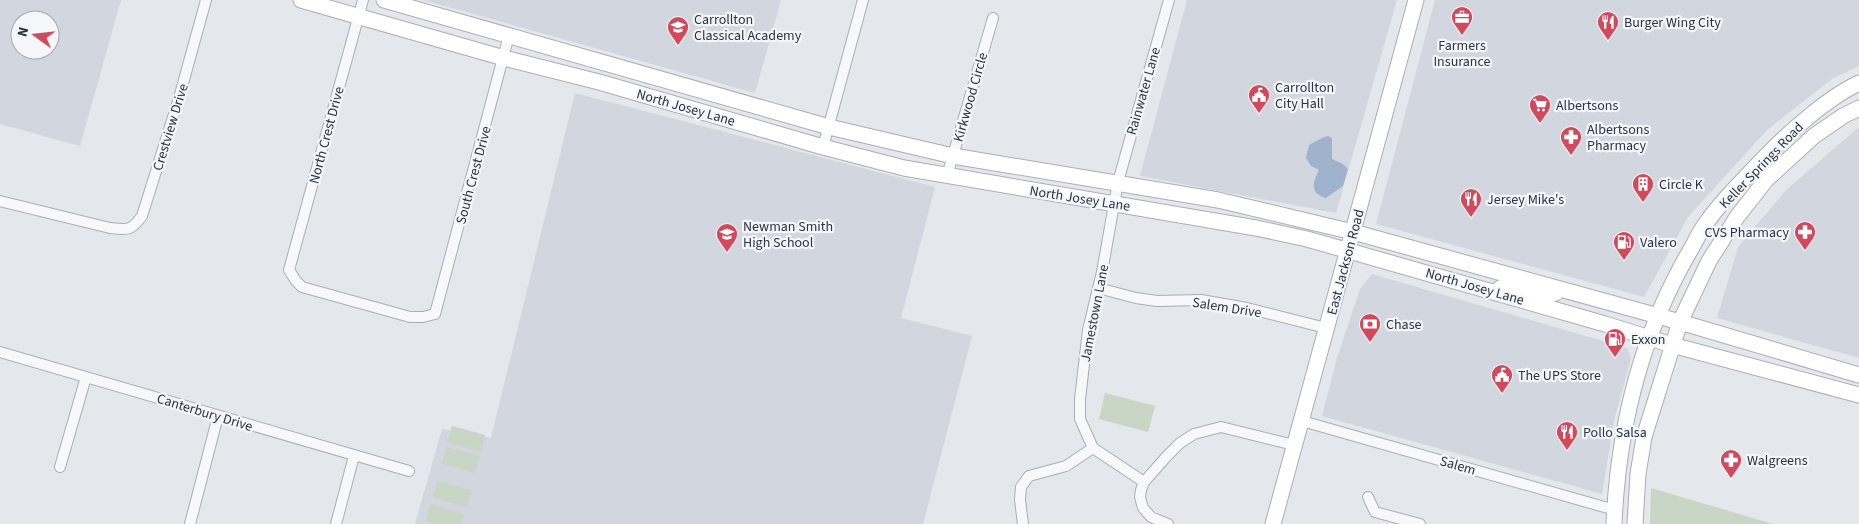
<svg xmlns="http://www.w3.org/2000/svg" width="1859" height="524" font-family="'Source Sans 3',sans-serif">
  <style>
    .built { fill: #d2d6de; fill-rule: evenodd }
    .green { fill: #c9d6c5 }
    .water { fill: #9fb4cc }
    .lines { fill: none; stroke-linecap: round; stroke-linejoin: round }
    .street-casing { stroke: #a9aeb7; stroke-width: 12 }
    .secondary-casing { stroke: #a9aeb7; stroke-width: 17 }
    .street { stroke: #f7f8fa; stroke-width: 10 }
    .secondary { stroke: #fff; stroke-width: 15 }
    .labels { text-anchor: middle; stroke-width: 4.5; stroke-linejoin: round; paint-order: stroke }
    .poi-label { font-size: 14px; fill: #2b3445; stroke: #f4f6f9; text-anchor: start }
    .street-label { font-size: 14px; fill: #2b3445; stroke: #f4f6f9 }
  </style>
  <rect width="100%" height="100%" fill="#e4e7ec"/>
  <path class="built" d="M0 0H121L80 146 0 124ZM20 20H50V50H20Z
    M423 0H781L755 93Z
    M1187 0H1397L1336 213 1140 176Z
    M1435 0H1859V66L1832 79 1767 130 1688 217 1644 297 1376 224Z
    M575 93 935 187 901 318 972 336 923 524H415L442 429 491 438Z
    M1859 127V358L1717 318 1738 247 1786 190Z
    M1372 274 1627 348 1631 358 1614 421 1602 494 1322 416 1337 358 1360 289Z"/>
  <path class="green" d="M1105 393 1155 406 1148 432 1099 419Z
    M452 426 485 435 481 452 447 442Z
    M446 447 480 456 475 473 442 464Z
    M437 481 471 490 467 507 433 498Z
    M1651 488 1773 524H1650Z
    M430 504 464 514 461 524H437L426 521Z"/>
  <path class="water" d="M1328 136 1332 138V159L1343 164 1348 169 1343 186 1326 198C1309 193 1313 182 1319 170L1311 166 1306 158 1309 145 1324 137Z"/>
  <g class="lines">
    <g class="street-casing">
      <path id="street" d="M363 0 289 270 296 281 302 287 410 317H423L435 314 509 35
        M823 147 863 0
        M947 176 993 18
        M0 201 110 228C128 230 131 231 142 216L179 98 206 0
        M1098 288 1136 298 1157 301 1201 300 1247 308 1326 328
        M0 352 409 471
        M1302 421 1615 510
        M60 467 86 377
        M1144 482 1093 448 1080 419V399L1088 330 1102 272 1118 182 1169 0
        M1368 497 1375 512 1420 524
        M190 524 218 416
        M336 524 354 456
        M1023 524 1020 500 1021 487 1029 476 1066 466 1093 448
        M1168 524 1151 517 1143 508 1140 497 1141 490 1144 482 1167 456 1180 443 1194 434 1221 427 1294 445"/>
    </g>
    <g class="secondary-casing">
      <path id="secondary" d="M301 0 504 58 599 82 823 147 904 168 1256 228 1307 239 1605 324 1672 345 1859 395
        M384 0 829 127 953 156 1218 200 1353 232 1680 322 1859 375
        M1496 293 1500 288 1509 285 1550 295 1556 293
        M1273 524 1416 0
        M1614 524C1618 430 1641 337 1687 256 1693 246 1698 235 1704 226 1722 200 1745 178 1767 155 1790 131 1829 97 1859 83
        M1635 524 1638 474 1644 437 1680 322 1709 261 1737 217 1766 180 1814 136 1843 116 1859 108"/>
    </g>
    <use href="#street" class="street"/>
    <use href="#secondary" class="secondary"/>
  </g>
  <defs>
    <g id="office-pin" transform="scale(1.125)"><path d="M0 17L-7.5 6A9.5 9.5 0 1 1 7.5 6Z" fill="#d1495b" stroke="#f4f6f9"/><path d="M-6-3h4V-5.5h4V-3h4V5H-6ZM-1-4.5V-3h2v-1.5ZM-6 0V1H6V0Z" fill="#fff"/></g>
    <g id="restaurant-pin" transform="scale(1.125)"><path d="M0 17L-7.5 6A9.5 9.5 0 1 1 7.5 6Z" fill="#d1495b" stroke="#f4f6f9"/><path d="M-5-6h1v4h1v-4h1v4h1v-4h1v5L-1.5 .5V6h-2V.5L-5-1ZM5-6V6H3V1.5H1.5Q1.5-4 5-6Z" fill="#fff"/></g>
    <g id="school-pin" transform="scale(1.125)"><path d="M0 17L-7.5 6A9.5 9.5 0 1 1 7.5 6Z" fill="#d1495b" stroke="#f4f6f9"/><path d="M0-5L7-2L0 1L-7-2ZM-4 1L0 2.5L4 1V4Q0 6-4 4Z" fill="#fff"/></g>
    <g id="civic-pin" transform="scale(1.125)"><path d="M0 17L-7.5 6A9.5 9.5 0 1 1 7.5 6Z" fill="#d1495b" stroke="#f4f6f9"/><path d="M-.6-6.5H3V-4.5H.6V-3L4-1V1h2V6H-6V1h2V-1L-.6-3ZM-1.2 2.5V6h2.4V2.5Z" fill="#fff"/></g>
    <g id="supermarket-pin" transform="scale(1.125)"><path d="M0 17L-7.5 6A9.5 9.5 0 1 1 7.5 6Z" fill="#d1495b" stroke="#f4f6f9"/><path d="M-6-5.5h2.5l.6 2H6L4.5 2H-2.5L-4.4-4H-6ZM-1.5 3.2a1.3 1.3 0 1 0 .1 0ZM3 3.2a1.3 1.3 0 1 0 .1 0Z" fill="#fff"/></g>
    <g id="pharmacy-pin" transform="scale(1.125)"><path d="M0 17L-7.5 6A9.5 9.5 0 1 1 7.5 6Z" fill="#d1495b" stroke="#f4f6f9"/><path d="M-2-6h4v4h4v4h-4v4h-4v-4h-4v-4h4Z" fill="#fff"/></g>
    <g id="building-pin" transform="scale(1.125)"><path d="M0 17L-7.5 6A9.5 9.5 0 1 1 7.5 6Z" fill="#d1495b" stroke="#f4f6f9"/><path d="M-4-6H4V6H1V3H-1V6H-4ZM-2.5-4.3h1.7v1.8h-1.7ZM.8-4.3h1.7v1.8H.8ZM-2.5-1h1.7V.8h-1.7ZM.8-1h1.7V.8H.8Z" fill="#fff"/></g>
    <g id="fuel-pin" transform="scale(1.125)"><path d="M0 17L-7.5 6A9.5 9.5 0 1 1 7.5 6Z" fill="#d1495b" stroke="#f4f6f9"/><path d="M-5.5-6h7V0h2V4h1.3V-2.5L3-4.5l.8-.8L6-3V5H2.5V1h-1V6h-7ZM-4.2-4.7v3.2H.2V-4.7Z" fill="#fff"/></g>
    <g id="bank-pin" transform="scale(1.125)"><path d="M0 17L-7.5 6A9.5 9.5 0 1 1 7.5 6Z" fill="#d1495b" stroke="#f4f6f9"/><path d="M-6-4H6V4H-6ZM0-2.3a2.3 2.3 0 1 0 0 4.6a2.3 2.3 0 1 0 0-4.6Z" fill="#fff"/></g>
  </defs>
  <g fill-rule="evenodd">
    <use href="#office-pin" x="1462" y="17"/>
    <use href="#restaurant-pin" x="1608" y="22"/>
    <use href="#school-pin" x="678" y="27"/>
    <use href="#civic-pin" x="1259" y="95"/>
    <use href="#supermarket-pin" x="1540" y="105"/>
    <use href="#pharmacy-pin" x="1571" y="137"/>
    <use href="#building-pin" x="1643" y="184"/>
    <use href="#restaurant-pin" x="1471" y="199"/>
    <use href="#pharmacy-pin" x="1805" y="232"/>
    <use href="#school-pin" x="727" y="234"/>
    <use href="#fuel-pin" x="1624" y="242"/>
    <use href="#bank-pin" x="1370" y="324"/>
    <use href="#fuel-pin" x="1615" y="339"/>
    <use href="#civic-pin" x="1502" y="375"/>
    <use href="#restaurant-pin" x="1567" y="432"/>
    <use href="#pharmacy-pin" x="1731" y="460"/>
  </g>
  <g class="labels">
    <g class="poi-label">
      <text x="694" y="24">Carrollton<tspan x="694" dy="16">Classical Academy</tspan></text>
      <text x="1624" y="27">Burger Wing City</text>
      <text x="1462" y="50" text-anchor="middle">Farmers<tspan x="1462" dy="16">Insurance</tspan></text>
      <text x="1275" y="92">Carrollton<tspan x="1275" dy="16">City Hall</tspan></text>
      <text x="1556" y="110">Albertsons</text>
      <text x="1587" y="134">Albertsons<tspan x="1587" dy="16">Pharmacy</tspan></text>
      <text x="1659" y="189">Circle K</text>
      <text x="1487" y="204">Jersey Mike's</text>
      <text x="743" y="231">Newman Smith<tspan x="743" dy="16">High School</tspan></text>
      <text x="1789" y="237" text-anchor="end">CVS Pharmacy</text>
      <text x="1640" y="247">Valero</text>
      <text x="1386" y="329">Chase</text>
      <text x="1631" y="344">Exxon</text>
      <text x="1518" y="380">The UPS Store</text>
      <text x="1583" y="437">Pollo Salsa</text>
      <text x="1747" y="465">Walgreens</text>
    </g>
    <g class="street-label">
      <text transform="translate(1143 91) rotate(-74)" y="5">Rainwater Lane</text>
      <text transform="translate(970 97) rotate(-74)" y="5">Kirkwood Circle</text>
      <text transform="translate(686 107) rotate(16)" y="5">North Josey Lane</text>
      <text transform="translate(170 127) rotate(-73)" y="5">Crestview Drive</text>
      <text transform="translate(326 135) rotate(-75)" y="5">North Crest Drive</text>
      <text transform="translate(1761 165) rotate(-46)" y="5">Keller Springs Road</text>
      <text transform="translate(473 175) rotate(-75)" y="5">South Crest Drive</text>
      <text transform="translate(1080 198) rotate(9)" y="5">North Josey Lane</text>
      <text transform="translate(1345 262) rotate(-75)" y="5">East Jackson Road</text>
      <text transform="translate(1475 286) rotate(16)" y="5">North Josey Lane</text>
      <text transform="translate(1227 307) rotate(9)" y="5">Salem Drive</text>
      <text transform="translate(1094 313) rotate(-79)" y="5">Jamestown Lane</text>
      <text transform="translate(205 412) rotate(17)" y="5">Canterbury Drive</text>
      <text transform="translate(1458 465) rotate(16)" y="5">Salem</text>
    </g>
  </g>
  <g transform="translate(35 35) rotate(285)"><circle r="24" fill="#f4f6f9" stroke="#a4a8b1"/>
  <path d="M0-4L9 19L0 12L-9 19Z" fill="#d1495b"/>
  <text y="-8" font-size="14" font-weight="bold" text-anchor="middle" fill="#2b3445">N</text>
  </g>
</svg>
